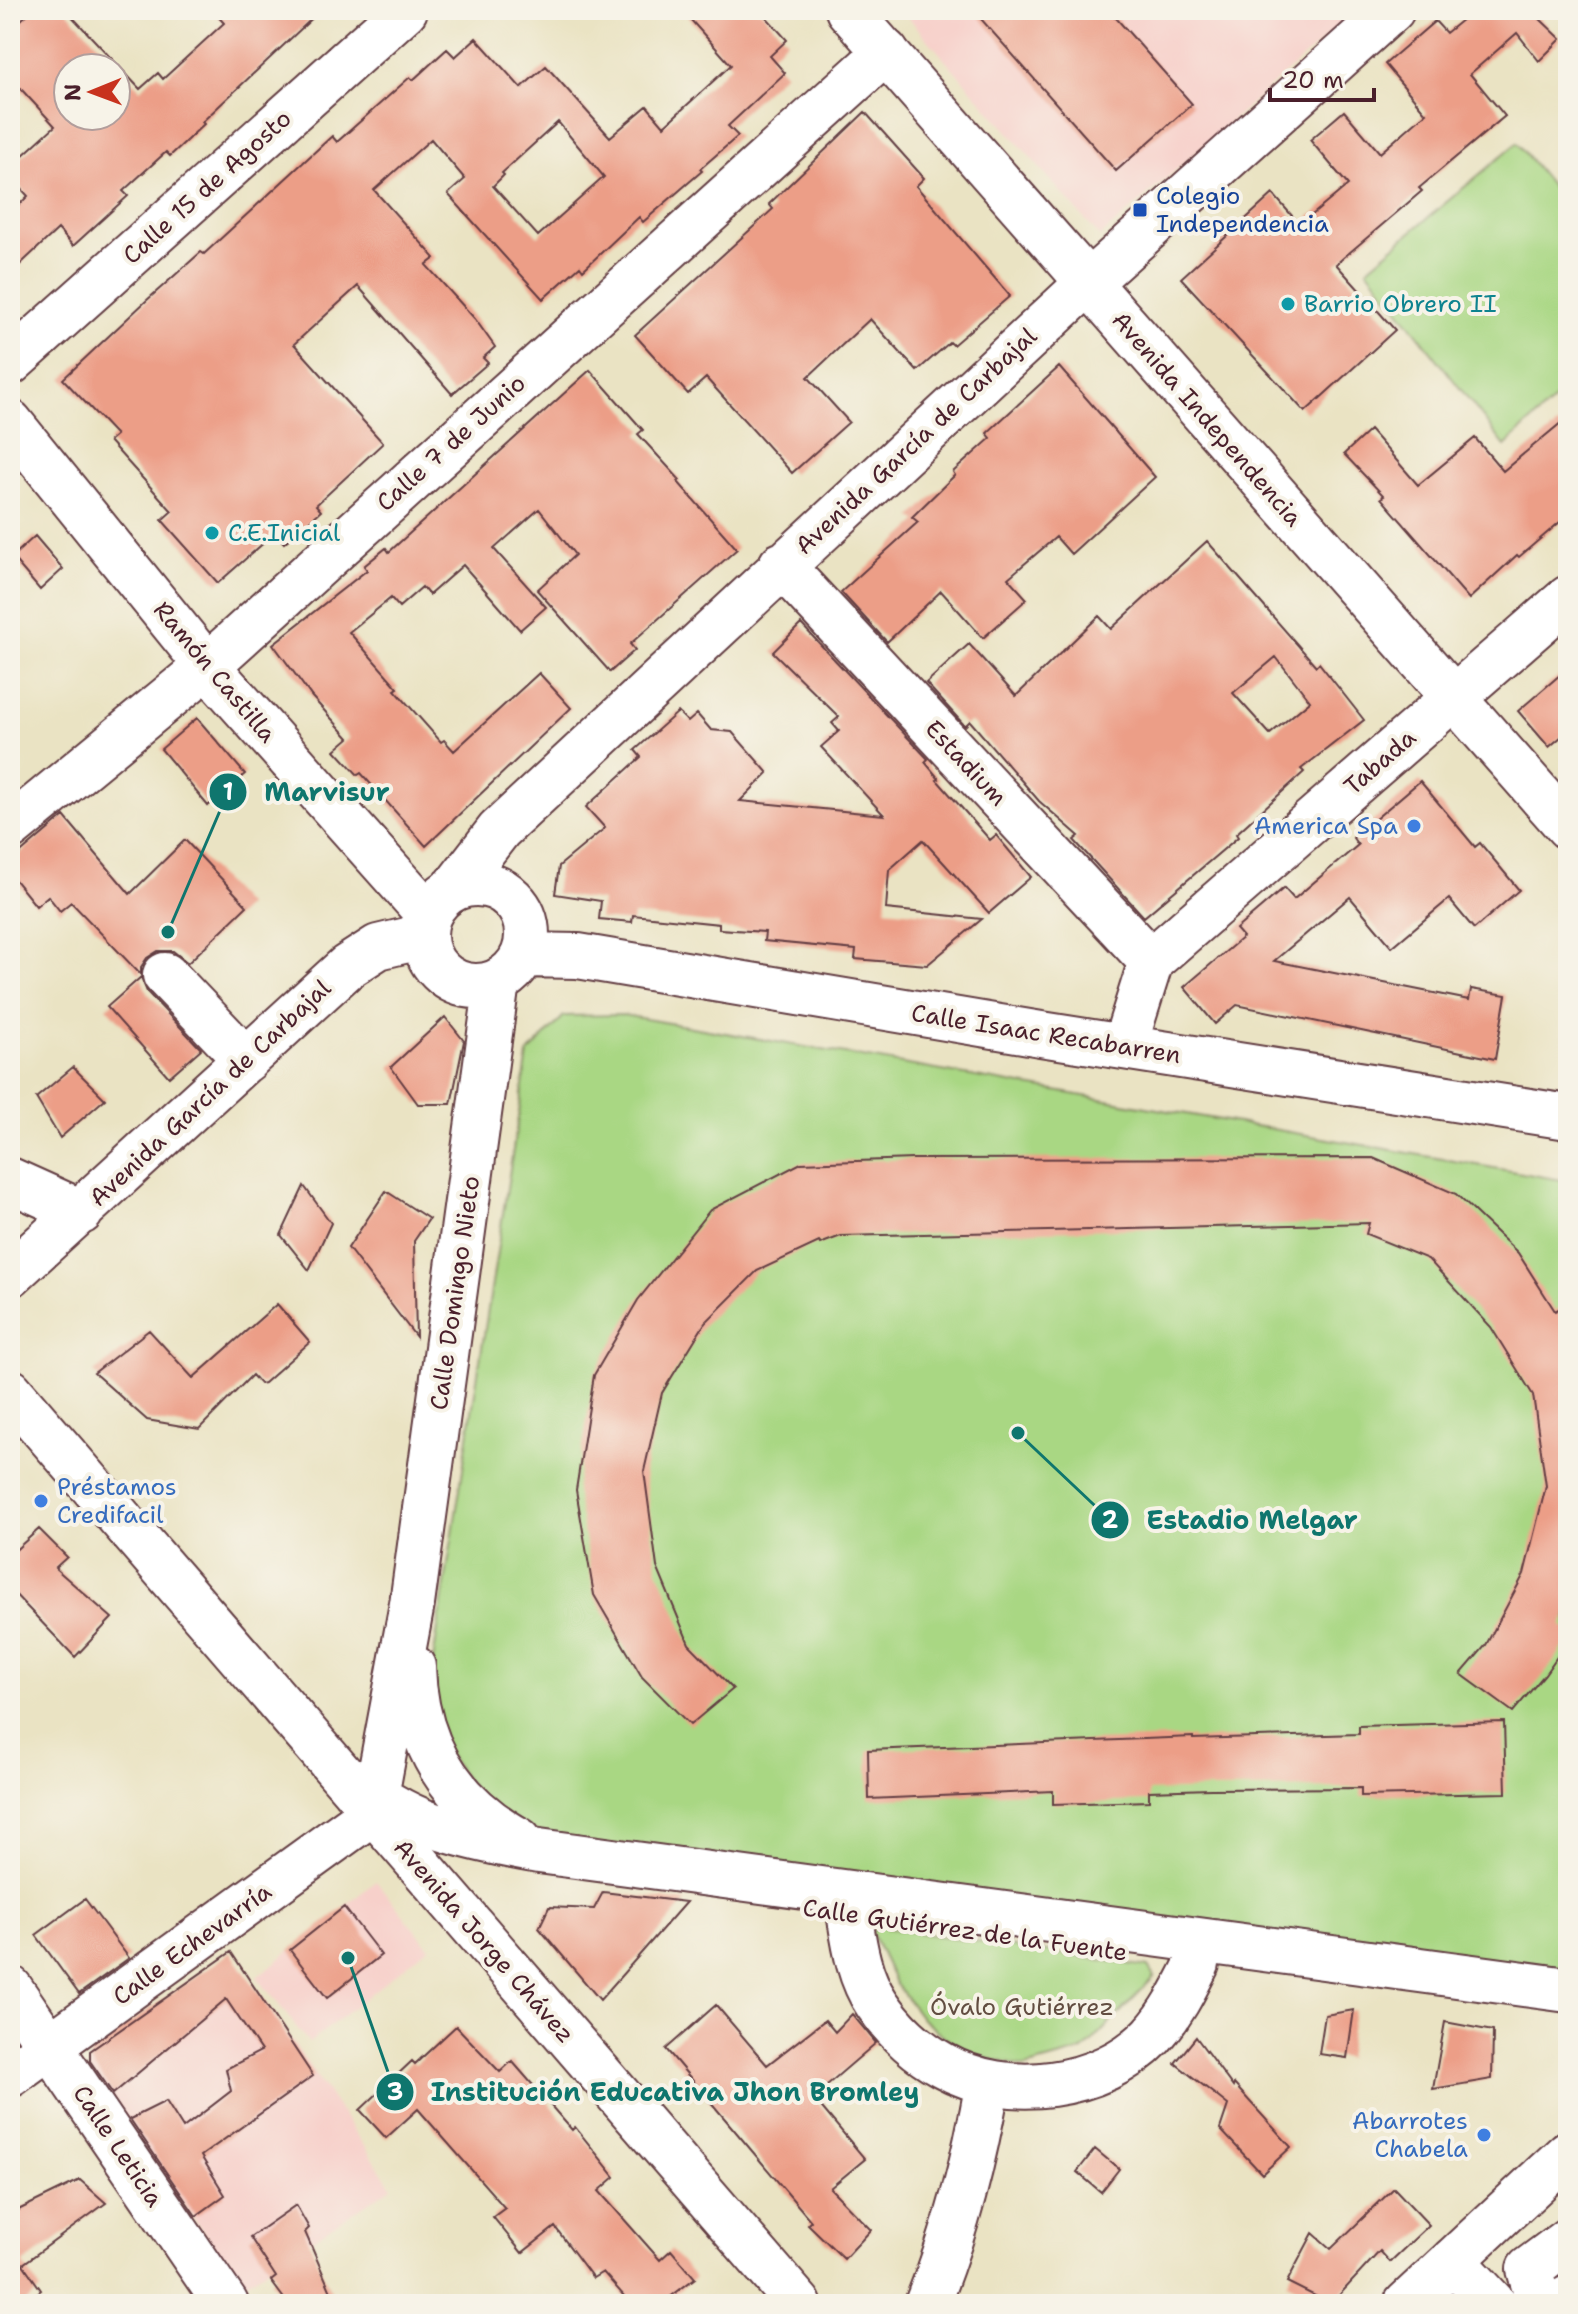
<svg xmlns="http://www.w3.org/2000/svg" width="1578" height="2314" font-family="'Shantell Sans',sans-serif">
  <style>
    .built { fill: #f7d0ca }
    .green { fill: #a9d783; stroke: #7a7b57; stroke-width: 2 }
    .building { fill: #ec9e87; fill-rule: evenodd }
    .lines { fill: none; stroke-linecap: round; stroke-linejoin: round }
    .minor-casing { stroke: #623c42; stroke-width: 48 }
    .major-casing { stroke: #623c42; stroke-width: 48 }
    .minor { stroke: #fff; stroke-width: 44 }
    .major { stroke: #fff; stroke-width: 44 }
    .transit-dot { fill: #1a4fb4; stroke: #f7f3e8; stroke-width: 3 }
    .culture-dot { fill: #0f9aa8; stroke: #f7f3e8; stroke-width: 3 }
    .shop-dot { fill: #3f7fe0; stroke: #f7f3e8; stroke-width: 3 }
    .labels { text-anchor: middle; stroke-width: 8; stroke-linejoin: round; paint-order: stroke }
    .street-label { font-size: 24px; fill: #4a1f2b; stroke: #f7f3e8 }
    .transit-label { font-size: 24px; fill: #164399; stroke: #f7f3e8; text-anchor: start }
    .culture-label { font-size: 24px; fill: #0d838f; stroke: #f7f3e8; text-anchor: start }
    .shop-label { font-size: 24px; fill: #366cbe; stroke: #f7f3e8; text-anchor: end }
    .park-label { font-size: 24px; fill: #624d41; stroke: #f7f3e8 }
    .leader { fill: none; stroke: #0f766e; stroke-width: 3 }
    .callout-dot { fill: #0f766e; stroke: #f7f3e8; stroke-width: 3 }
    .mark-label { font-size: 24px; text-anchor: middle; font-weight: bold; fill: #fff }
    .callout-label { font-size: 26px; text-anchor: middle; font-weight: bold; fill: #0f766e; stroke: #f7f3e8; stroke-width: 8; stroke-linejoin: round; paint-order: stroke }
  </style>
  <rect width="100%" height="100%" fill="#f7f3e8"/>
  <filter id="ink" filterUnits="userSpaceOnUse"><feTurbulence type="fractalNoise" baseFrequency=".0125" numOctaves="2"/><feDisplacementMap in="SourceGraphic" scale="16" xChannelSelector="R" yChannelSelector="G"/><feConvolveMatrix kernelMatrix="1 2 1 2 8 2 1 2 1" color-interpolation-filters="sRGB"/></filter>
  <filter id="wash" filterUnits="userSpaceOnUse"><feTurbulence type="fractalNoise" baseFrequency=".006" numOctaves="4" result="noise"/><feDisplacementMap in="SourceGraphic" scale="32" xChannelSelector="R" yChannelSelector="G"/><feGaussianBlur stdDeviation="1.8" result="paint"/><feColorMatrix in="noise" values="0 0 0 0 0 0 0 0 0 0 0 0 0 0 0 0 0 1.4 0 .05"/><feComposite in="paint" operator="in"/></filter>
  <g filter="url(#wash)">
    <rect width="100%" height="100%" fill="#eae3c3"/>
    <path class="built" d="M902 10H1357L1100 237Z
      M376 1881 429 1947 309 2043 257 1977Z
      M231 1952 392 2187 241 2286 89 2070 90 2051Z"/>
    <path class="green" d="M1517 143 1568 207V387L1505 446 1367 269Z
      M623 1015 1568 1181V1977L554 1841 483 1804 443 1747 429 1686 528 1054 564 1016Z
      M880 1927 1148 1967 1154 1977 1083 2051 1025 2067 967 2054 922 2019 895 1983 871 1932Z"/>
    <g id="blocks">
      <path class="building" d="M32 10H66L140 89 158 73 163 79 224 23 212 10H321L202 122 204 124 170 156 166 152 123 191 128 196 73 246 58 229 10 274V214L28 196 10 176V167L55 126 10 77V30ZM68 68H116V116H68Z
        M682 10H760L787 40 770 56 785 73 728 126 738 136 700 169 702 171 643 222 639 217 583 270 580 266 543 299 448 194 465 179 431 139 374 190 435 258 426 265 475 319 495 347 483 358 488 363 452 394 358 286 294 344 383 443 316 505 321 511 284 543 275 533 218 583 162 520 172 511 109 441 116 435 63 379 146 301 201 252 204 254 332 136 337 142 410 77 413 80 447 49 455 57 476 38 521 88 546 66 610 137 647 106 664 126 731 65ZM558 122 604 177 538 236 493 186 504 175 502 173Z
        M973 10H1109L1192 104 1116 171Z
        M1474 10H1545L1537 16 1561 39 1539 61 1517 33 1470 74 1505 116 1419 188 1422 191 1336 264 1395 330 1305 412 1181 278 1273 194 1300 225 1348 185 1310 140 1344 111 1380 153 1426 113 1385 64 1435 21 1446 33Z
        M865 112 924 178 916 186 1010 296 953 345 950 342 917 371 870 319 808 377 849 422 792 473 706 378 688 394 635 335 773 209 769 204Z
        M1059 367 1155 477 1071 554 1056 537 1008 578 1027 599 983 638 941 591 887 642 841 592 918 522 912 517 955 475 953 472 991 438 987 433Z
        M590 370 643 430 638 434 680 480 678 482 737 549 630 644 635 650 610 672 537 590 575 555 539 509 494 549 546 607 520 630 463 565 429 595 422 587 399 607 391 598 349 632 398 688 395 690 441 742 444 740 454 751 539 673 571 708 426 846 361 773 358 775 335 750 349 738 312 697 273 644 367 570 364 566 386 548 389 552Z
        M1568 417V515L1519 557 1517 555 1469 599 1381 498 1384 496 1344 454 1370 430 1418 485 1475 438 1503 471Z
        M35 536 63 569 40 590 12 557Z
        M1207 541 1316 666 1319 663 1364 720 1301 769 1304 772 1236 834 1238 837 1144 917 1074 840 1079 836 1039 801 970 721 965 726 926 683 969 644 1016 696 1099 616 1111 629ZM1276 657 1310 701 1270 734 1233 693Z
        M801 624 928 759 925 762 939 779 937 780 990 840 996 835 1031 877 989 913 923 840 889 870 886 909 982 919 927 965 855 959 856 950 764 941 765 932 719 929V924L633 915 632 922 599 919 601 901 555 894 559 866 605 828 586 807 641 757 635 750 678 712 688 722 697 714 711 730 732 732 768 773 740 801 884 815 821 747 839 731 832 723 839 717 773 652Z
        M1568 668V731L1549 747 1518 711Z
        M197 718 245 774 208 806 161 749Z
        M1420 781 1475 847 1480 843 1519 890 1474 929 1449 899 1392 947 1350 897 1274 961 1469 1000 1471 989 1506 995 1495 1059 1237 1005 1215 1024 1184 987 1243 937 1236 929 1284 888 1294 899 1358 845 1353 838Z
        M64 816 130 894 185 840 247 906 188 963 173 951H158L147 958 141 967V975L71 902 60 911 48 896 36 906 10 874V862Z
        M141 977 147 992 201 1049 169 1077 107 1007Z
        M445 1017 464 1041 451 1104H418L391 1067Z
        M73 1067 105 1099 60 1138 36 1098Z
        M1373 1158 1456 1194 1518 1253 1555 1311 1568 1304V1611L1562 1626 1568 1630V1641L1545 1674 1513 1712 1461 1674 1486 1645 1524 1574 1546 1486 1533 1395 1491 1327 1428 1259 1366 1234 1369 1223 841 1236 820 1244 819 1242 757 1271 705 1323 662 1393 644 1471 657 1567 689 1644 733 1689 690 1725 642 1677 594 1595 576 1490 594 1375 638 1300 710 1210 801 1163 913 1159Z
        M304 1186 331 1223 309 1270 281 1235Z
        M386 1191 429 1219 414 1241 416 1337 348 1248Z
        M277 1304 310 1342 264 1383 260 1384 252 1375 199 1429 147 1420 94 1373 149 1330 193 1378Z
        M39 1529 67 1557 55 1568 112 1618 75 1657 10 1589V1555Z
        M1504 1722 1506 1793 1361 1796V1788L1211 1789 1149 1791V1801L1053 1804V1791L869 1799 868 1750 1193 1737V1739L1359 1734V1726Z
        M603 1892 686 1902 600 2000 539 1928 549 1907 594 1909Z
        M85 1899 129 1958 79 1994 36 1935Z
        M344 1907 381 1955 327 1998 290 1950Z
        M231 1952 313 2076 201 2156 225 2195 196 2216 130 2119 166 2101 183 2128 231 2091 226 2069 261 2051 226 1999 113 2094 90 2061V2051Z
        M716 2005 767 2065 825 2020 835 2032 852 2014 876 2043 813 2097 865 2159 830 2188 871 2230 844 2259 808 2224 811 2221 666 2049Z
        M1354 2010 1347 2058 1319 2054 1325 2015Z
        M1445 2022 1493 2031 1492 2079 1433 2089Z
        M456 2026 500 2072 512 2061 572 2130 575 2127 615 2177 599 2191 660 2260 671 2250 695 2278 661 2304H631L603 2272 593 2278 555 2227 522 2253 493 2217 505 2208 418 2109 386 2138 360 2110 412 2061 415 2064Z
        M1196 2037 1233 2087 1234 2084 1291 2147 1262 2174 1220 2129 1228 2105 1175 2063Z
        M1095 2149 1119 2169 1101 2192 1077 2172Z
        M80 2180 106 2203 23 2264 41 2290 24 2304H10V2214Z
        M1394 2188 1429 2225 1390 2262 1380 2251 1331 2304 1287 2282 1313 2233 1331 2249Z
        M296 2205 309 2228 305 2232 331 2292 312 2304H288L271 2281 276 2277 250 2237Z"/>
    </g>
  </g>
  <g filter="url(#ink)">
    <use href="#blocks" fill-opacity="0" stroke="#623c42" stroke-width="2"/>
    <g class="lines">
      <g class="minor-casing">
        <path id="minor" d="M10 363 405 10
          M10 422 207 666 428 914
          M781 565 1151 961
          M10 828 207 666 886 52
          M425 935a51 51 0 1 1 102 0a51 51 0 1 1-102 0Z
          M455 887 499 830 1088 283
          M523 955 578 956 1041 1034 1568 1117
          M165 975 246 1060
          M1124 1047 1151 961 1453 698
          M10 1180 81 1212
          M10 1275 347 967 378 947 424 936
          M413 1667C415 1744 452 1803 519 1840
          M358 1782C411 1827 473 1839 539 1851L1568 1990
          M373 1812 412 1604 497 982
          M849 1912C854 1943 858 1976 877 2004 894 2029 917 2051 943 2065 1007 2101 1101 2089 1152 2036 1172 2014 1184 1990 1197 1964
          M10 1988 226 2304
          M10 2075 373 1812
          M1453 2260 1494 2304
          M927 2304C957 2229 974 2161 988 2082
          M1406 2304 1568 2153
          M1539 2304 1529 2269 1568 2240"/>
      </g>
      <g class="major-casing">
        <path id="major" d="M848 10 1568 827
          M1088 283 1392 10
          M1453 698 1568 598
          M10 1391 799 2304
          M1559 2304 1568 2298"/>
      </g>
      <use href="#minor" class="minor"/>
      <use href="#major" class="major"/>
    </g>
  </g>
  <rect class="transit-dot" x="1132" y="202" width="16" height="16" rx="4"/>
  <g class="culture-dot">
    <circle cx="1288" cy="304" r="8"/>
    <circle cx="212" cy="533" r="8"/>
  </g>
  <g class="shop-dot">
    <circle cx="1414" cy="826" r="8"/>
    <circle cx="41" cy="1501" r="8"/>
    <circle cx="1484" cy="2135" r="8"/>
  </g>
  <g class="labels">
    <g class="street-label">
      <text transform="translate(207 187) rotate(-42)" y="8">Calle 15 de Agosto</text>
      <text transform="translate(1207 419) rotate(49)" y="8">Avenida Independencia</text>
      <text transform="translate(916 441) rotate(-43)" y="8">Avenida García de Carbajal</text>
      <text transform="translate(451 443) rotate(-42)" y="8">Calle 7 de Junio</text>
      <text transform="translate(215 672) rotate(50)" y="8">Ramón Castilla</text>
      <text transform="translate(1380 762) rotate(-41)" y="8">Tabada</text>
      <text transform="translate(966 763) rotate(47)" y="8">Estadium</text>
      <text transform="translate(1046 1034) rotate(9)" y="8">Calle Isaac Recabarren</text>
      <text transform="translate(210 1093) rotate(-43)" y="8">Avenida García de Carbajal</text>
      <text transform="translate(455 1293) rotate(-82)" y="8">Calle Domingo Nieto</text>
      <text transform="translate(965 1930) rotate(8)" y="8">Calle Gutiérrez de la Fuente</text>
      <text transform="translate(484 1941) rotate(49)" y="8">Avenida Jorge Chávez</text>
      <text transform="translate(192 1944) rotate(-36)" y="8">Calle Echevarría</text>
      <text transform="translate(118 2146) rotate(56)" y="8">Calle Leticia</text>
    </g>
    <g class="transit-label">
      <text x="1156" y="204">Colegio<tspan x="1156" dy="28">Independencia</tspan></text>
    </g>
    <g class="culture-label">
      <text x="1304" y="312">Barrio Obrero II</text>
      <text x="228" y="541">C.E.Inicial</text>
    </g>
    <g class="shop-label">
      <text x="1398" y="834">America Spa</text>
      <text x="57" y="1495" text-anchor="start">Préstamos<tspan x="57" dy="28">Credifacil</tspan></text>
      <text x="1468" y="2129">Abarrotes<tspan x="1468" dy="28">Chabela</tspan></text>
    </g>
    <g class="park-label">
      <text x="1022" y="2015">Óvalo Gutiérrez</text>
    </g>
  </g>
  <path class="leader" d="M168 932L228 792M1018 1433L1110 1520M348 1958L395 2092"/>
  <g class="callout-dot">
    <circle cx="168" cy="932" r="8"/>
    <circle cx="1018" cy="1433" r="8"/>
    <circle cx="348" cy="1958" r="8"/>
    <circle cx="228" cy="792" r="20"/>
    <circle cx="1110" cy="1520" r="20"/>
    <circle cx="395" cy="2092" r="20"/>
  </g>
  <g class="mark-label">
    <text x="228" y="800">1</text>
    <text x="1110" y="1528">2</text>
    <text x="395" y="2100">3</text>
  </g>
  <g class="callout-label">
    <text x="327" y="801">Marvisur</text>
    <text x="1252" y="1529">Estadio Melgar</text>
    <text x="675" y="2101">Institución Educativa Jhon Bromley</text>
  </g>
  <rect width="1578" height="2314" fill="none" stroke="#f7f3e8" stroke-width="40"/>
  <g transform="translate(92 92) rotate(269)"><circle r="38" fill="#f7f3e8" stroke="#b29e9c" stroke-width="2"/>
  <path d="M0-6L14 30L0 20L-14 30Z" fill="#c8321e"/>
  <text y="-12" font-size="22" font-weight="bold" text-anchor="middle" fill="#4a1f2b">N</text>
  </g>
  <path d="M1270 88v12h104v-12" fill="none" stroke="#4a1f2b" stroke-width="4"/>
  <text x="1282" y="88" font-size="24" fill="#4a1f2b" stroke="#f7f3e8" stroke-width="6" paint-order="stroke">20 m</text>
</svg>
